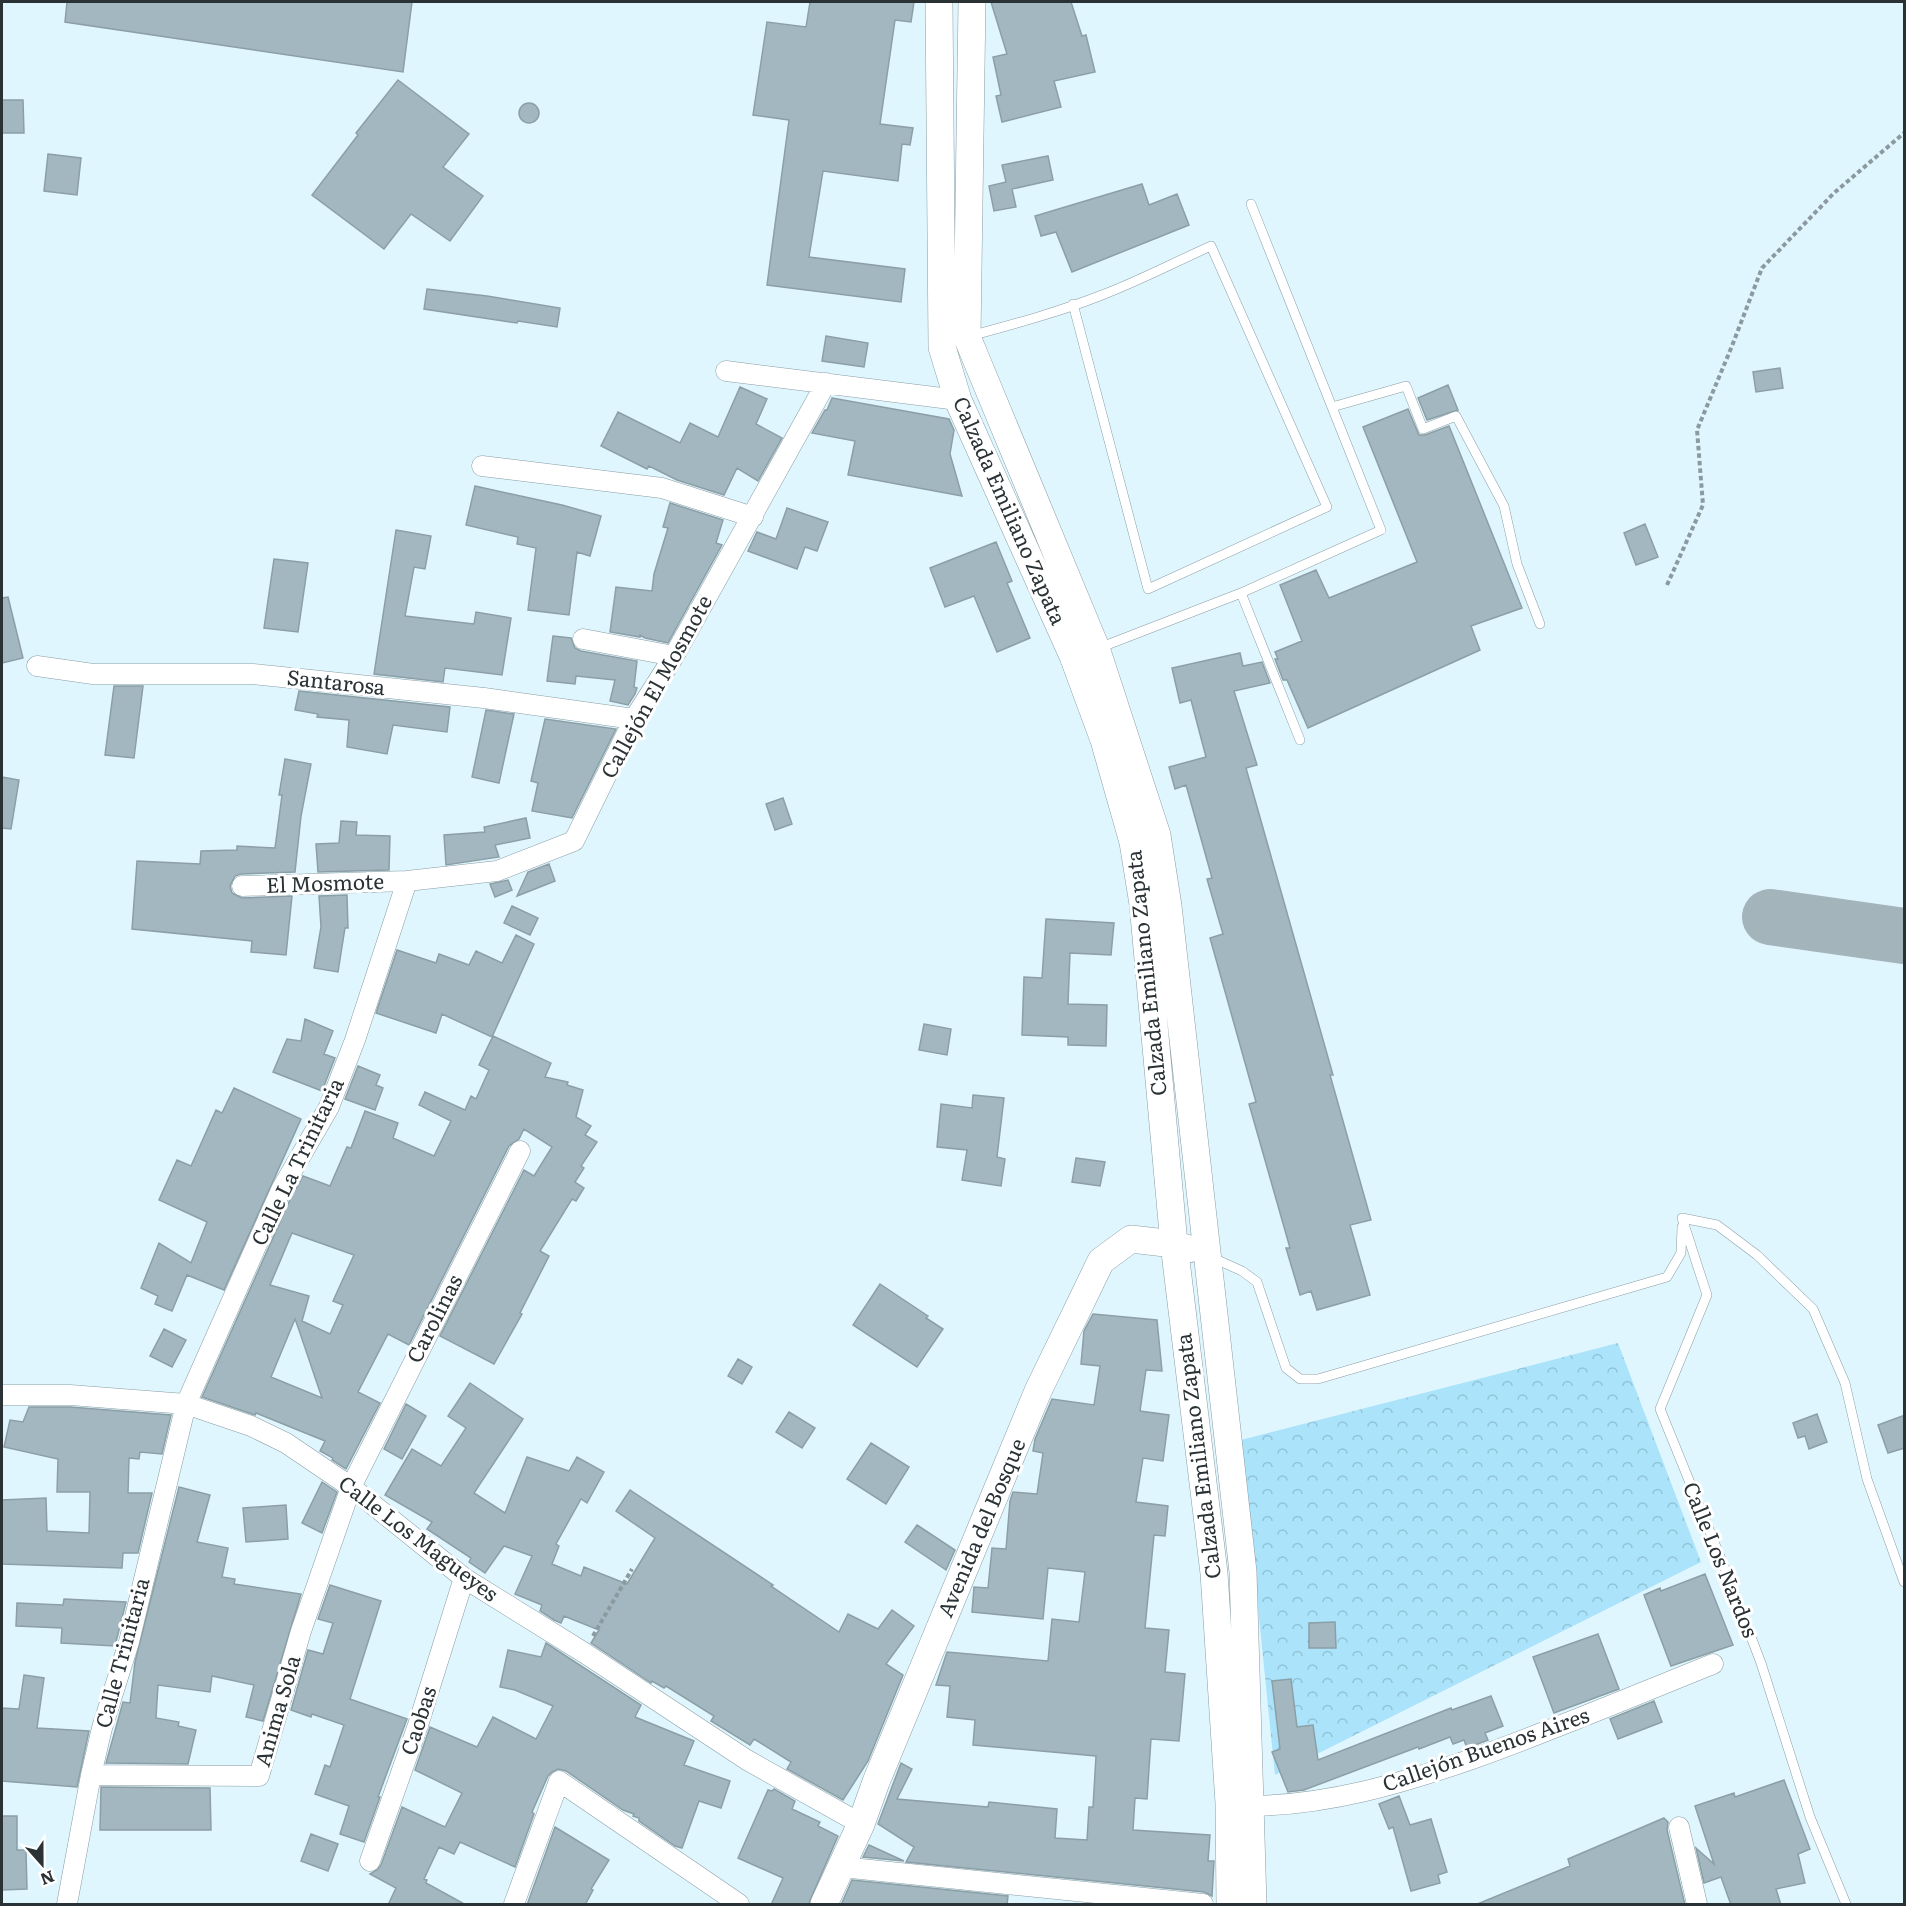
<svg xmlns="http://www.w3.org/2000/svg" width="1906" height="1906" font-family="Literata,serif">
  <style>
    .forest { fill: url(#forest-crowns) }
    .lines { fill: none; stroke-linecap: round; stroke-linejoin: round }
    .taxiway { stroke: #a4b4bb; stroke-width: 56 }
    .building { fill: #a2b7bf; stroke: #8c9fa7; stroke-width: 1.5; fill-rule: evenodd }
    .lane-casing { stroke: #899da4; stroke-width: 10 }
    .street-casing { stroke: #899da4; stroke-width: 21 }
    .secondary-casing { stroke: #899da4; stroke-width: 28 }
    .path { stroke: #8a9a9f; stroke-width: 4; stroke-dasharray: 4.5 3; stroke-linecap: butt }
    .lane { stroke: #fff; stroke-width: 9 }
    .street { stroke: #fff; stroke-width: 20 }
    .secondary { stroke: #fff; stroke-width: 27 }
    .labels { text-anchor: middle; stroke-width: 6; stroke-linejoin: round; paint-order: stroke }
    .street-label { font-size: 21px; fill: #2a3235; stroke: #fff }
  </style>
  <defs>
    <pattern id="forest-crowns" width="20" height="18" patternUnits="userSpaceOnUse" patternTransform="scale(1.5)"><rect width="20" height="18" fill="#aae3fa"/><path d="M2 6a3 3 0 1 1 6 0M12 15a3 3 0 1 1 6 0" fill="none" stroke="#92c3d7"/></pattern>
  </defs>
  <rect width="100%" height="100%" fill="#e0f6fe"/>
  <path class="forest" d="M1618 1343 1701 1562 1275 1775 1241 1440Z"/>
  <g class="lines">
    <path class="taxiway" d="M1770 917 1904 936"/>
  </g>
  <path class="building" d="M67 2H412L403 72 65 22Z
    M810 2H914L911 22 895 20 880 124 913 128 910 145 902 144 898 181 823 171 809 257 905 269 901 302 767 285 789 120 753 115 767 22 806 27Z
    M991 2H1071L1082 36 1086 35 1095 72 1054 81 1061 107 1002 122 996 96 1001 95 993 57 1007 54Z
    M398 80 469 134 443 167 483 196 450 241 411 214 384 249 312 195 358 135 356 133Z
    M2 100H23L24 133H2Z
    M519 113a10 10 0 1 1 20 0a10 10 0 1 1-20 0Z
    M48 154 81 158 77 195 44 191Z
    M1048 156 1053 180 1012 189 1016 207 994 211 989 186 1006 182 1002 165Z
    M1142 184 1149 205 1177 194 1189 225 1072 272 1056 232 1041 236 1035 216Z
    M427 289 487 296 560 308 557 327 518 321 517 323 424 309Z
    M826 336 868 343 864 367 822 361Z
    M1780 368 1783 388 1756 392 1753 372Z
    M1448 385 1458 410 1427 420 1418 398Z
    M740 387 767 399 756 424 782 438 758 481 737 468 724 495 677 480 649 466 647 469 601 446 618 412 680 443 690 423 718 437Z
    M832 398 949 419 954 430 950 454 962 496 848 475 855 441 812 433 825 410H827Z
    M1408 409 1419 435H1425L1449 426 1522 608 1471 626 1480 650 1308 728 1287 680H1283L1275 659H1278L1275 652 1302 641 1280 585 1316 570 1329 598 1417 562 1363 427Z
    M475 486 562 505 601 516 590 556 577 552 569 615 528 610 536 548 517 544 518 537 466 525Z
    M670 503 723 520 716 543 722 545 668 643 645 638 640 635V637L610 632 616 587 652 591 654 574 668 528 663 527Z
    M787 508 828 522 817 551 805 547 797 569 748 551 757 532 776 539Z
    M1645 524 1658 557 1636 565 1624 533Z
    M396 530 431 536 425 569 414 567 405 616 474 624 476 612 511 618 502 675 445 668 443 682 374 674Z
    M996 542 1012 581 1007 583 1030 638 997 652 974 596 945 607 930 568Z
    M274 559 308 563 298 632 264 628Z
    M8 597 23 658 2 663V598Z
    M553 636 571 638 575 648 581 651 637 661 634 687 637 688 635 694 628 705 610 701 615 680 576 676 575 684 547 681Z
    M1240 653 1243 666 1262 662 1270 683 1234 691 1257 765 1246 768 1333 1075H1330L1371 1220 1350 1225 1370 1295 1317 1310 1311 1291 1300 1295 1286 1248H1290L1249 1104 1256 1102 1210 938 1223 934 1207 879 1212 878 1186 785 1175 789 1169 767 1206 757 1191 700 1180 703 1172 668Z
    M114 686H143L134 758 105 755Z
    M299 691 450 707 447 732 393 725 387 754 347 747 349 720 317 717 318 714 295 710Z
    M486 710 514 714 499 783 472 777Z
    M545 719 616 729 572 818 532 811 538 783 531 781Z
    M285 759 311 764 301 816 295 872 241 874 235 876 230 886 232 893 242 898 292 896 286 955 251 952 252 941 132 929 137 861 200 864 201 851 237 850V846L275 848 282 795H279Z
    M2 777 19 780 11 829 2 828Z
    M783 798 792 824 775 830 766 804Z
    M526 818 530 838 495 845 499 857 446 865 444 835 485 832 484 827Z
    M341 821 357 822 356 835 390 836 389 870 318 872 316 844 339 843Z
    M549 864 555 881 517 896 528 872Z
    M508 880 512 890 495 897 490 884Z
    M347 895 348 928H345L338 972 314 968 321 927 319 896Z
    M512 906 538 918 530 935 504 923Z
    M1046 919 1114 923 1111 955 1070 953 1068 1004 1107 1005 1106 1046 1068 1045V1037L1022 1035 1024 977 1042 978Z
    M516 935 534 944 492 1037 442 1014 436 1033 376 1013 397 950 436 963 439 954 469 965 476 951 502 963Z
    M305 1019 333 1031 324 1054 335 1058 322 1091 273 1072 287 1039 301 1041Z
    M924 1024 951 1029 947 1055 919 1050Z
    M493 1036 551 1063 545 1077 568 1082 567 1085 583 1090 576 1117 591 1126 585 1135 597 1142 581 1166 584 1168 575 1182 584 1188 576 1201 572 1199 540 1251 549 1256 520 1313 522 1314 494 1364 440 1336 524 1170 534 1176 552 1147 524 1129 519 1139 509 1146 409 1345 388 1334 358 1392 380 1403 346 1469 332 1460 333 1458 320 1451 325 1441 256 1413 255 1415 202 1397 292 1195 303 1176 330 1186 347 1147 351 1148 365 1111 398 1123 393 1138 434 1156 451 1121 419 1105 425 1092 465 1110 471 1096 476 1099 489 1070 479 1065ZM292 1233 354 1255 333 1301 343 1305 330 1334 302 1321 309 1296 270 1285ZM295 1319 299 1330 322 1398 271 1377Z
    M358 1066 380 1075 376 1085 383 1088 375 1110 345 1099Z
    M234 1088 301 1119 224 1290 187 1275 172 1311 155 1304 158 1296 141 1288 159 1243 191 1263 207 1222 159 1200 177 1160 191 1166 216 1110 222 1113Z
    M973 1095 1004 1098 997 1157 1005 1159 1001 1186 962 1180 967 1150 937 1147 941 1104 972 1108Z
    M1076 1158 1105 1162 1100 1186 1072 1182Z
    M880 1284 928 1316 926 1318 943 1329 917 1367 853 1325Z
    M1093 1314 1157 1320 1162 1371 1146 1370 1140 1411 1169 1415 1163 1461 1143 1458 1136 1502 1168 1506 1165 1536 1154 1535 1145 1628 1169 1630 1165 1672 1185 1674 1179 1741 1151 1739 1147 1799 1135 1798 1133 1830 1210 1835 1208 1861H1214L1212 1896 1204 1892 906 1862 914 1847 878 1824 901 1763 912 1769 897 1799 988 1807 989 1802 1057 1809 1055 1838 1087 1840 1089 1807H1093L1096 1756 973 1745 975 1720 947 1717 950 1686 936 1685 947 1652 1048 1661 1052 1619 1079 1622 1085 1572 1048 1568 1043 1619 972 1612 974 1587 988 1588 992 1548 1006 1549 1010 1501 1013 1492 1037 1494 1043 1453 1033 1451 1035 1439 1052 1399 1094 1405 1100 1366 1081 1364 1084 1331Z
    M164 1329 186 1340 172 1367 150 1356Z
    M738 1359 752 1367 742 1384 728 1376Z
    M470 1383 523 1419 474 1493 505 1513 527 1457 569 1471 577 1457 604 1472 587 1503 581 1499 556 1544 559 1546 552 1564 581 1576 584 1567 627 1584 655 1538 616 1511 630 1490 773 1585 771 1586 839 1632 848 1614 878 1629 892 1610 914 1626 886 1664 903 1675 868 1761 843 1800 787 1769 791 1762 754 1739 750 1745 711 1721 714 1716 666 1686 664 1688 652 1681 651 1683 591 1643 599 1630 564 1616 561 1623 554 1620 540 1611 542 1605 515 1594 532 1556 504 1546 485 1573 469 1562 471 1558 427 1529 432 1522 385 1495 412 1449 441 1466 466 1428 448 1416Z
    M406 1404 426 1416 402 1459 384 1449Z
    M29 1407H70L171 1415 162 1454 140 1452 139 1459 129 1458 128 1493H152L138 1553H123L122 1568 2 1564V1500L46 1498 47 1531 89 1533 90 1492H57L58 1459 4 1447 10 1420 23 1422Z
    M789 1412 815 1428 802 1448 776 1432Z
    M1817 1414 1827 1442 1809 1449 1805 1436 1798 1438 1793 1423Z
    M1905 1415V1448L1888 1453 1878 1425Z
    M871 1443 909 1467 886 1504 847 1479Z
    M322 1482 337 1492 322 1533 302 1523Z
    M179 1487 210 1495 197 1542 228 1548 222 1577 235 1579 234 1584 301 1594 263 1721 246 1717 254 1685 212 1676 210 1692 158 1685 156 1718 179 1722 178 1726 196 1730 188 1764 106 1763 123 1702 130 1703 135 1662Z
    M286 1505 288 1539 246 1542 243 1508Z
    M917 1525 955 1550 946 1570 905 1542Z
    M1705 1574 1733 1645 1671 1666 1644 1595 1660 1588 1661 1591Z
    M330 1585 381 1601 350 1699 407 1719 378 1797H380L364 1842 340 1834 349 1806 315 1794 325 1765 330 1767 344 1725 312 1714 311 1717 291 1710 308 1650 323 1654 333 1623 318 1619Z
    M64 1599 126 1602 115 1646 61 1643 62 1628 16 1626 17 1603 63 1605Z
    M1335 1622 1336 1648H1309V1623Z
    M1598 1634 1619 1689 1554 1713 1533 1657Z
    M546 1643 641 1705 635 1717 694 1741 684 1765 730 1781 721 1808 699 1801 682 1848 675 1846 639 1821V1818L633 1816 634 1814 623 1810 566 1771 558 1769 552 1772 548 1776 532 1812 534 1814 515 1867 460 1842 454 1854 439 1847 424 1879 427 1880 426 1883 466 1905H388L396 1888 370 1874 377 1870 381 1865 402 1807 445 1827 462 1793 415 1770 430 1727 477 1747 493 1717 536 1739 553 1706 515 1690 500 1687 508 1650 541 1657Z
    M24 1675 44 1678 37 1728 89 1731 77 1787 2 1781V1708L19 1709Z
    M1291 1679 1297 1727 1313 1725 1318 1760 1451 1708 1452 1710 1491 1696 1503 1726 1485 1733 1488 1740 1467 1748 1464 1740 1453 1744 1450 1737 1419 1749 1418 1747 1304 1790 1288 1792 1272 1752 1280 1749 1272 1681Z
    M1654 1701 1662 1722 1618 1739 1610 1719Z
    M1784 1780 1810 1849 1798 1854 1805 1883 1776 1889 1781 1905H1731L1721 1877 1704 1883 1696 1848 1714 1864 1695 1806 1734 1793 1735 1797Z
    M101 1787 210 1788 211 1830H100Z
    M774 1789 795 1801 792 1809 820 1822 818 1826 838 1836 808 1905H771L783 1878 738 1858 768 1790 772 1791Z
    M1399 1796 1410 1825 1431 1819 1447 1872 1438 1875 1440 1883 1411 1891 1393 1827 1389 1829 1379 1804Z
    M2 1816H17V1850H26L27 1889 2 1890Z
    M1664 1818 1668 1822 1667 1830 1685 1905H1475L1570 1866 1568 1859Z
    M555 1827 609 1860 591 1889 593 1890 585 1905H527Z
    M311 1834 338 1844 328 1871 301 1861Z
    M869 1845 904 1861 863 1857Z
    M852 1880 1008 1896 1007 1905H841Z"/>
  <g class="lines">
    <g class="lane-casing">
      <path id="lane" d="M970 336C1014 324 1059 312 1102 295 1139 281 1175 262 1211 246L1327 507 1148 589 1073 304
        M1332 407 1406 386 1423 429 1456 416 1504 506 1517 564 1540 624
        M1241 593 1381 530 1251 204
        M1099 648 1241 593 1300 740
        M1682 1218 1707 1295 1660 1409 1723 1564 1761 1663 1810 1817 1846 1904
        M1682 1218 1717 1225 1757 1255 1813 1309 1845 1383 1867 1479 1904 1582
        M1211 1257 1242 1271 1257 1282 1286 1368 1300 1379H1318L1667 1277 1681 1253 1682 1227"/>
    </g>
    <g class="street-casing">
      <path id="street" d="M726 371 958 400
        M482 466 662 488 753 517
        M583 639 674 656
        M37 666 93 674H253L484 698 634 719
        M242 886 407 881 497 871 574 841 634 719 674 656 826 383
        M2 1395H70L186 1404 251 1426 286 1443 351 1487 464 1578 583 1652 747 1760 861 1824
        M91 1775 259 1776 301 1631 351 1487 520 1151
        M1251 1806C1328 1805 1400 1784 1472 1759 1554 1730 1633 1696 1713 1664
        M1679 1827 1697 1904
        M370 1861 418 1725 464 1578
        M841 1867 1203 1904
        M67 1904 91 1775 102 1728 129 1642 186 1404 281 1190 329 1107 355 1040 407 881
        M514 1904 559 1781 739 1904"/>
    </g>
    <g class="secondary-casing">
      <path id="secondary" d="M939 2 942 347 958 400 1073 656 1104 740 1133 842 1143 904 1174 1244 1214 1573 1229 1803 1230 1904
        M972 2 967 337 1096 648 1157 835 1168 906 1243 1572 1253 1904
        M824 1904 861 1824 876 1782 1038 1391 1101 1261 1131 1239 1174 1244 1189 1249"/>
    </g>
    <path class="path" d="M1667 585 1703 505 1697 430 1732 346 1762 268 1834 193 1904 133
      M593 1636 632 1569"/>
    <use href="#lane" class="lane"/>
    <use href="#street" class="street"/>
    <use href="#secondary" class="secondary"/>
  </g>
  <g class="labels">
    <g class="street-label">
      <text transform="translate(1009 511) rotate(66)" y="7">Calzada Emiliano Zapata</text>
      <text transform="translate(336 683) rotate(6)" y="7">Santarosa</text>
      <text transform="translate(657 687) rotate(-61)" y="7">Callejón El Mosmote</text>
      <text transform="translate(325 884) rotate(-2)" y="7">El Mosmote</text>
      <text transform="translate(1147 973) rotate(-96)" y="7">Calzada Emiliano Zapata</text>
      <text transform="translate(298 1162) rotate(-64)" y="7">Calle La Trinitaria</text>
      <text transform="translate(435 1319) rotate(-63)" y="7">Carolinas</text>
      <text transform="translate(1199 1456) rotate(-97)" y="7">Calzada Emiliano Zapata</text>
      <text transform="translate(982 1528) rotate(-67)" y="7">Avenida del Bosque</text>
      <text transform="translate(418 1539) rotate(37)" y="7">Calle Los Magueyes</text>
      <text transform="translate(1720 1560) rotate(68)" y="7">Calle Los Nardos</text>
      <text transform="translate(123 1653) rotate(-75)" y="7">Calle Trinitaria</text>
      <text transform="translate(278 1711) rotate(-74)" y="7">Anima Sola</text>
      <text transform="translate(419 1721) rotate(-72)" y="7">Caobas</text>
      <text transform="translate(1486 1750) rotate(-19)" y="7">Callejón Buenos Aires</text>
    </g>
  </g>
  <rect width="1906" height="1906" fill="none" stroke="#2a3235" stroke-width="6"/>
  <g transform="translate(42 1864) rotate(159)" stroke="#ffffff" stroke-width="4.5" paint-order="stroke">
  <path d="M0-4.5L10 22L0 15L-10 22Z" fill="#2a3235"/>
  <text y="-9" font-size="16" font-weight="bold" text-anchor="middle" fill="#2a3235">N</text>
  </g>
</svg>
